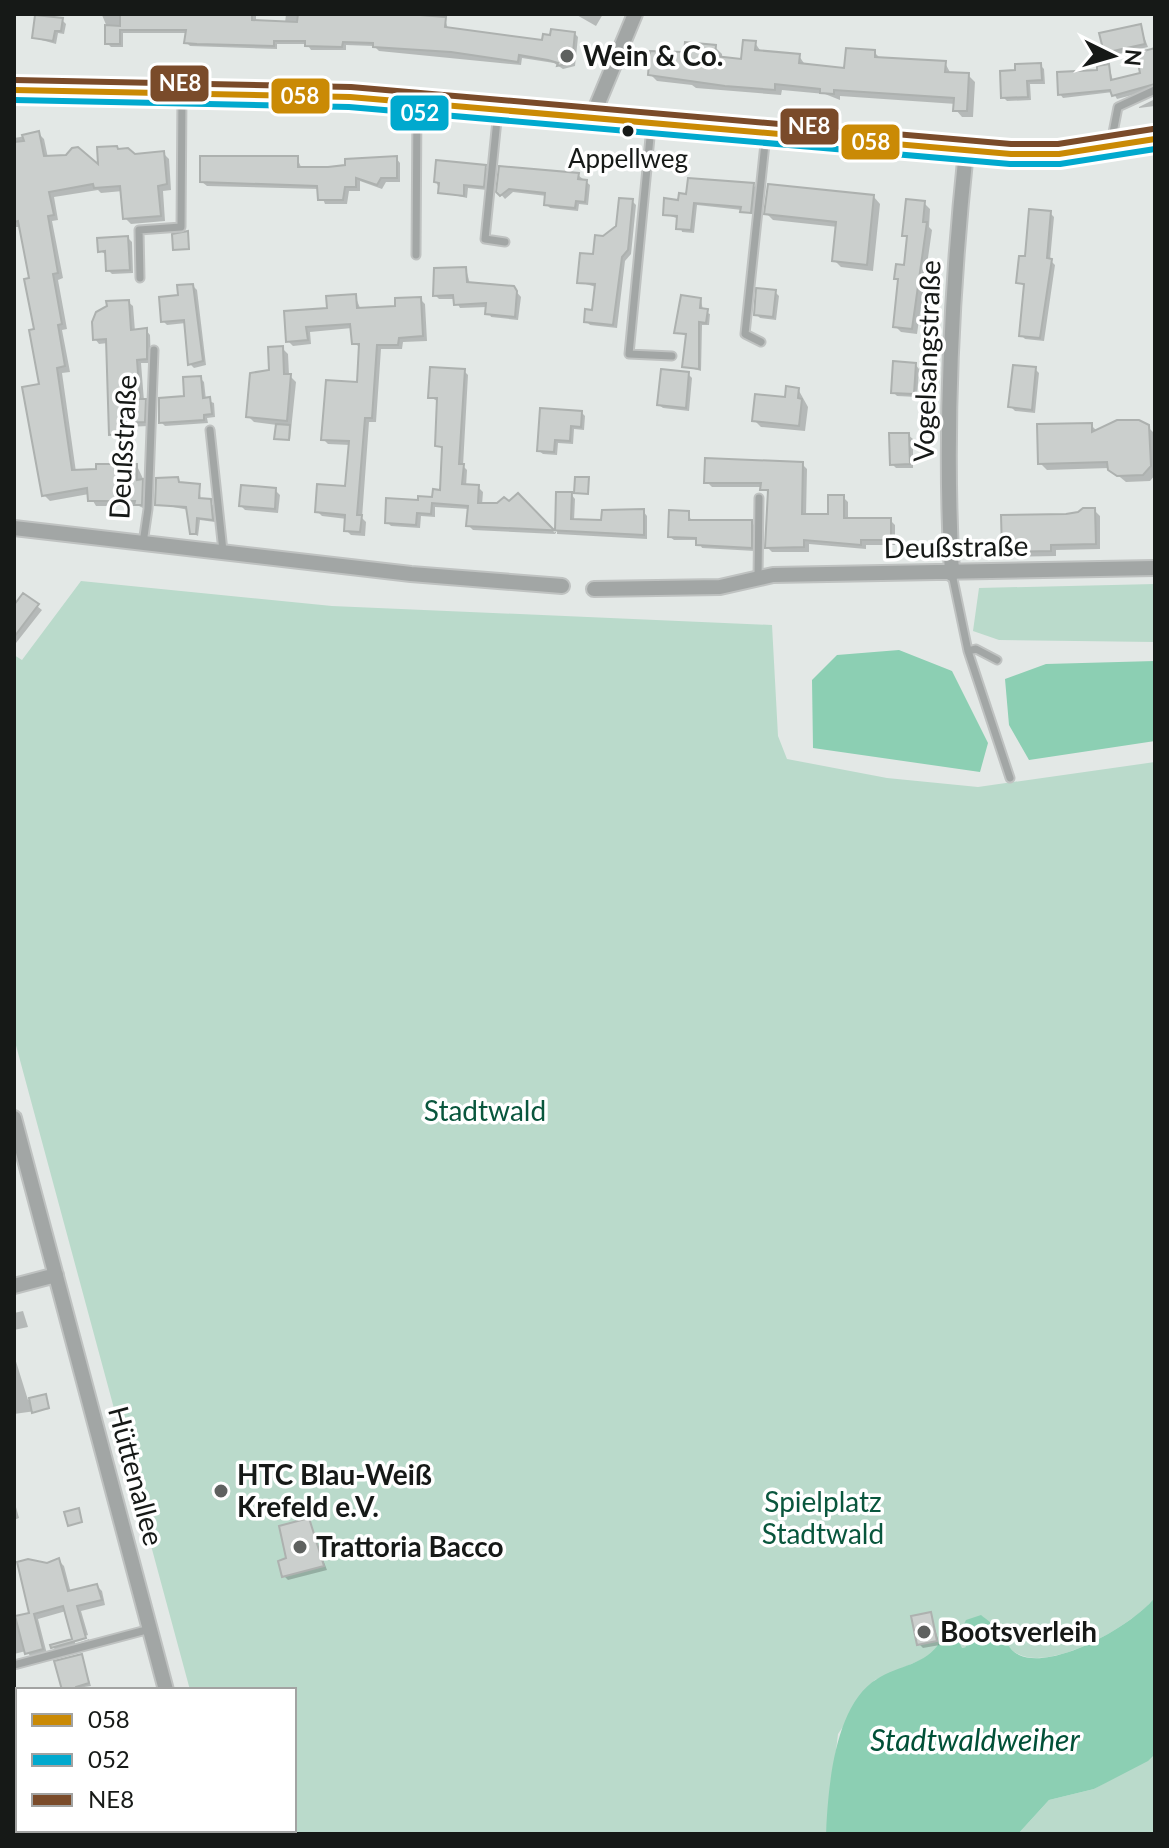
<svg xmlns="http://www.w3.org/2000/svg" width="1169" height="1848" font-family="Lato,sans-serif">
  <style>
    .green { fill: #badacb }
    .water { fill: #8ccfb3 }
    .shadow { fill: #0003 }
    .building { fill: #cbcfcd; stroke: #adb1af; stroke-width: 2 }
    .lines { fill: none; stroke-linecap: round; stroke-linejoin: round }
    .lane-casing { stroke: #bfc2c1; stroke-width: 11 }
    .street-casing { stroke: #bfc2c1; stroke-width: 18 }
    .secondary-casing { stroke: #bfc2c1; stroke-width: 24 }
    .lane { stroke: #a2a6a5; stroke-width: 7 }
    .street { stroke: #a2a6a5; stroke-width: 14 }
    .secondary { stroke: #acaead; stroke-width: 20 }
    .bus-1-casing { stroke: #fff; stroke-width: 12 }
    .bus-2-casing { stroke: #fff; stroke-width: 12 }
    .bus-3-casing { stroke: #fff; stroke-width: 12 }
    .bus-1 { stroke: #ca8a05; stroke-width: 6 }
    .bus-2 { stroke: #00a9ce; stroke-width: 6 }
    .bus-3 { stroke: #7a4b2a; stroke-width: 6 }
    .poi-dot { fill: #5e615f; stroke: #fff; stroke-width: 3 }
    .bus-dot { fill: #161917; stroke: #fff; stroke-width: 3 }
    .labels { text-anchor: middle; stroke-width: 7; stroke-linejoin: round; paint-order: stroke }
    .bus-label { font-size: 26px; fill: #161917; stroke: #fff }
    .poi-label { font-size: 28px; font-weight: bold; fill: #161917; stroke: #fff; text-anchor: start }
    .street-label { font-size: 28px; fill: #161917; stroke: #fff }
    .park-label { font-size: 28px; fill: #09563d; stroke: #fff }
    .water-label { font-size: 30px; font-style: italic; fill: #005037; stroke: #fff }
    .line-badge { stroke: #fff; stroke-width: 3 }
    .badge-label { font-size: 22px; text-anchor: middle; font-weight: bold; fill: #fff }
  </style>
  <rect width="100%" height="100%" fill="#e3e8e6"/>
  <path class="green" d="M81 581 332 606 772 625 778 736 787 759 887 778 978 787 1155 762V1597C1135 1624 1053 1672 1018 1654 1008 1649 1004 1639 1000 1630L966 1647 932 1655 875 1680 838 1734 826 1834H229L228 1830H294V1690H190L14 1038V655L22 660Z
    M1155 584V642L999 640 973 631 979 588Z
    M1155 1754V1834H1018L1049 1800 1094 1789Z"/>
  <path class="water" d="M899 650 952 671 988 743 980 772 813 748 812 680 837 655Z
    M1155 661V741L1029 760 1009 725 1005 679 1046 664Z
    M1155 1597V1754L1148 1761 1094 1789 1049 1800 1018 1834H826C828 1789 834 1705 877 1679 899 1665 926 1665 940 1642L946 1645 957 1638 962 1648 966 1647 961 1630 966 1620 981 1615C987 1620 995 1625 1000 1631 1006 1639 1008 1650 1019 1655 1054 1671 1135 1624 1155 1597Z"/>
  <path class="shadow" d="M84 14H256V22L285 23 286 14H380L445 19 448 29 544 42 574 33 578 37 575 66 563 69 554 63 522 58 521 65 379 51 374 46 346 45V50H311L307 44H277V49L190 46 186 42 187 33H123V47H111L107 43V27L102 15Z
    M575 14H603L596 26Z
    M62 20 66 24 64 34 58 33 56 44 34 38Z
    M1140 26 1148 47 1110 56 1105 52Z
    M755 43 762 53 799 56 806 66 846 70 874 52 881 59 945 63 951 74 968 75 975 82 973 117H962L956 110V104L840 96V100L825 94 782 90 781 95 696 88 692 85 657 81 650 74 685 54 715 47 722 54V59L742 61Z
    M1155 50V89L1117 99 1113 92 1063 98 1060 94 1109 66 1113 81 1143 74Z
    M1040 65 1044 69 1045 84H1030L1031 100 1007 101 1003 97Z
    M1155 99V106L1139 108V107Z
    M39 134 44 139 48 158 100 168 120 151 135 156 163 153 169 159 171 190 163 191 165 221 131 224 125 218 123 191 101 193 98 190 54 197 58 220 52 221 63 278 58 280 67 329 62 330 70 372 62 373 76 472 137 466 147 487V510L139 506H96L89 494 50 501 44 495 41 385 32 280 21 227H14V138Z
    M297 158 302 169H328L396 158 400 163V182H386L382 189 360 181V191H349L347 204H325L319 189 207 186 202 182Z
    M485 167 489 170 487 190 468 188 467 198 440 192 436 181Z
    M501 168 578 175 590 185 588 205 579 204 578 211 550 208 546 204 547 196 513 192 505 199 498 191Z
    M753 185 757 189 754 215 742 210 697 205 694 233 682 232 679 219 665 214 680 202Z
    M874 197 880 204 873 271 841 267 834 260 838 227 773 220 766 213Z
    M632 201 636 205 631 254 625 261 617 328 590 325 586 321 594 312 596 287 579 282 603 238 618 227Z
    M924 203 930 209 929 227 932 230 917 334 901 332 895 326 900 282 896 278 906 268 909 240 904 235Z
    M1050 213 1054 217 1050 260 1055 265 1044 341 1025 339 1021 335 1026 287 1018 282Z
    M128 238 132 242 133 273 112 274 108 270 107 255 100 251Z
    M466 269 470 284 513 288 521 297 518 320 491 317 487 307 460 308 455 299H439L435 295Z
    M193 286 197 290 206 365 194 368 190 364 186 323 167 325 163 321Z
    M775 292 779 296 776 320 760 318 756 314Z
    M355 296 361 310 398 308 420 299 425 304 427 341 403 342 402 349H381L376 422H369L362 518 366 522 365 536 351 535 346 530 347 519 322 516 317 511 347 488 350 445 328 444 323 439 359 384 361 348 354 343 352 328 310 332 311 344 293 346 288 341 286 313 329 310Z
    M701 299 703 311 710 314 709 325H702L701 371 684 366 687 336 676 332Z
    M128 302 133 306 135 331 146 330 150 335 151 363H141L144 401 149 405V426L125 427V438L115 439 111 434 108 343 99 344 95 339Z
    M282 348 288 354 289 375 296 382 290 440 276 438 277 425 254 422 248 416Z
    M915 364 919 369 917 397 897 396 893 392Z
    M1035 369 1039 373 1035 413 1015 411 1011 407Z
    M464 371 468 375 463 466 467 470 466 487H478L483 492 482 505 509 504 518 495 556 534 473 530 468 525 469 509 435 507V517L421 516 420 528 391 526 387 522 420 502 434 500 441 492 444 450 437 445 439 402 430 397Z
    M688 374 692 378 689 411 663 408 659 405Z
    M200 378 204 382 206 400 214 403 215 417 207 418 208 423 165 426 161 422 186 398Z
    M798 389 808 407 805 431 761 427 754 420Z
    M581 412 585 416 584 430 574 429 573 444 558 443 557 455 543 454 539 451Z
    M1091 425 1098 432 1148 427 1155 434V475L1150 481 1126 482 1109 468 1047 470 1040 463Z
    M908 435 913 439V468H896L892 464Z
    M802 464 807 469 806 516H830L843 497 848 502V520H890L895 525V545H866V549L809 544V552H772L767 547 770 494 762 487H712L707 482Z
    M178 479 181 484 199 486 201 500 213 505 215 522 200 520 198 536 192 533 189 510 157 504Z
    M275 490 280 495 278 513 245 510 241 506Z
    M558 494H571L575 499 574 521 603 522 643 511 647 516V539L557 534Z
    M1094 510 1100 516V549L1056 550V556L1010 557 1004 552Z
    M688 513 692 522H751L755 526V551L702 548 698 540H674L670 537Z
    M24 596 42 610 16 643 14 609Z
    M23 1311 28 1327 14 1330V1313Z
    M14 1355 28 1400 45 1396 50 1409 14 1414Z
    M14 1500 19 1518 14 1520Z
    M308 1520 327 1570 288 1580 284 1576Z
    M59 1561 64 1566 71 1593 97 1586 102 1591 105 1605 81 1611 88 1635 75 1639V1644L89 1639 90 1643 58 1653 53 1647 74 1641 66 1611 38 1619 47 1654 32 1658 26 1651 14 1654V1618L31 1614 47 1565Z
    M930 1614 940 1645 923 1648 919 1644Z
    M81 1656 91 1686 64 1690Z
    M40 1830H64L65 1834H21Z
    M134 1830H165L150 1834H138Z"/>
  <path class="building" d="M120 14H252V20L297 22 298 14H407L446 17 445 27 542 40 543 34 550 35 551 29 575 32 572 63 557 66 558 63 548 60 519 55 518 62 451 52 373 47V43L343 42 342 47 305 46V41H274V46L197 44 184 43 186 30H120V44H105V25L120 26Z
    M35 15 63 18 61 31H55L53 41 32 38Z
    M1141 24 1145 44 1104 53 1099 33Z
    M743 40 756 41 755 50 800 54 799 63 844 68 846 48 875 50V57L946 61 945 72 969 73 967 111H953L954 98 834 90V94L820 93V89L775 84V90L725 86 648 75 650 51 684 52 685 42 716 45 715 56 741 59Z
    M1155 48V84L1112 96 1110 90 1058 95 1057 72 1097 70V66L1109 64 1111 80 1140 73 1136 53Z
    M1041 63 1042 80 1027 81 1028 97 1001 98 1000 71 1015 70V64Z
    M39 131 44 156 66 155 72 148 78 147 98 164 97 147 117 146 118 149 128 148 135 154 164 151 167 184 158 186 161 216 123 219 120 186 94 188 93 184 49 192 54 215 48 216 58 273 53 274 62 324 58 325 65 366 57 368 72 470 96 469V464H137V480L143 479 142 505H134L135 501H88L87 488 42 496 22 387 39 384 29 330 34 329 24 279 29 278 18 221 14 222V142L24 141 22 135Z
    M200 156H298V167H328L345 165V159L397 156V178H381L377 185 356 178V187H345L343 200H318L317 186 200 182Z
    M436 160 486 165 484 187 464 185V196L438 193 439 183 434 182Z
    M499 166 579 173 578 179 587 180 585 202 576 201 575 208 544 205 545 193 509 189 500 196 496 192Z
    M688 178 754 183 751 213 740 212 741 207 694 203 691 230 676 229 677 216 663 215 664 198 678 200 679 193 686 194Z
    M768 184 874 195 867 265 832 261 836 222 764 214Z
    M619 198 633 199 628 250 622 257 613 325 584 322 585 309 592 310 595 284 577 283 580 253 593 254 595 235 603 236 616 226Z
    M906 199 925 201 923 222H927L912 329 893 327 898 279H894L896 264 904 265 907 236H902Z
    M1029 209 1051 211 1047 258 1052 259 1040 338 1019 336 1024 284 1016 283 1019 256H1025Z
    M188 231 189 249 173 250 172 234Z
    M128 236 130 270 106 271 105 251 98 252 97 238Z
    M466 267 467 282 514 286 517 291 515 317 485 314 486 303 454 305 453 295 433 296 434 268Z
    M193 284 203 361 188 365 184 320 161 322 159 297 178 295 177 285Z
    M756 288 776 290 773 317 754 315Z
    M356 294 357 308 395 306V298L421 297 423 336 399 338 398 345H377L372 418H365L357 515H362L360 532 344 531 345 515 315 512 317 484 345 486 349 441 321 440 326 380 357 382 359 344H352L350 324 306 327 308 340 286 342 284 311 327 308 326 296Z
    M681 295 701 298 700 308 708 309 706 323 699 322V369L682 367 686 334 674 333Z
    M129 300 131 330 147 328V359L137 360 140 399H146L145 422 121 423 122 434 109 435 106 339 93 340 92 322 96 312 107 306 106 301Z
    M283 346 284 374H291L287 421 246 417 250 373 269 370 268 347Z
    M893 361 916 363 914 394 891 393Z
    M1013 365 1036 367 1032 410 1008 407Z
    M430 367 465 369 459 464H464L462 484 479 485 478 503H497L504 497 509 501 518 493 555 531 556 492H572L571 519 601 520 602 510 644 509V535L466 526 468 506 432 503 431 514 417 513 416 525 385 523 386 498 418 500V496L432 497 433 489 440 490 442 447 435 446 437 398H428Z
    M661 369 689 372 686 408 657 405Z
    M201 376 203 398 210 397 212 414 204 415V420L159 423V398L184 396 183 377Z
    M786 386 799 388 798 398 802 399 799 426 752 421 755 394 785 397Z
    M540 408 582 411 581 427 571 426 570 441 555 440 554 452 537 451Z
    M1117 420H1139L1149 425 1151 466 1143 475 1117 476 1108 470 1107 462 1038 464 1037 424 1092 423V432Z
    M276 424 290 425 289 440 274 439Z
    M889 433H909L910 464 890 465Z
    M705 458 803 462 802 514H828V495H844V518H891V540H861V545L804 540V547L765 548 768 490H760L761 483H704Z
    M178 477 179 482 200 484 199 498 211 499 213 520 197 518 196 534H190L186 507 155 505 156 478Z
    M575 477H589L588 494 574 493Z
    M241 485 276 488 275 509 239 506Z
    M1083 508H1095L1096 544 1051 545V551L1002 552 1001 515 1066 514 1078 512Z
    M669 510 689 511V520H752V548L696 545V538L668 537Z
    M23 593 39 604 14 637V605Z
    M46 1394 49 1408 32 1413 29 1398Z
    M79 1508 82 1522 68 1526 64 1512Z
    M309 1518 324 1566 282 1577 278 1561 286 1558 279 1526Z
    M59 1558 68 1591 97 1584 102 1600 77 1606 86 1638 51 1648 50 1645 72 1639 63 1606 34 1614 43 1649 25 1654 15 1616 29 1613 17 1562 28 1559 47 1563Z
    M931 1612 937 1641 917 1645 911 1616Z
    M82 1654 89 1683 76 1687V1690H62L54 1661Z"/>
  <g class="lines">
    <g class="lane-casing">
      <path id="lane" d="M498 110 485 239 505 242
        M651 127 629 354 672 356
        M1111 143 1118 107 1155 90
        M416 255 417 104
        M140 278 139 230 181 227 182 95
        M761 342 745 334 766 134
        M210 430 223 551
        M143 543 148 509 154 350
        M952 574 968 651 1010 778
        M758 578 759 498
        M968 651 976 649 997 660
        M14 1665 150 1629"/>
    </g>
    <g class="street-casing">
      <path id="street" d="M593 115 635 14
        M14 528 411 574 562 586
        M952 574C944 431 951 293 966 151
        M594 589 720 587 773 575 1155 568
        M14 1118 166 1690
        M14 1286 56 1275
        M204 1830 205 1834"/>
    </g>
    <g class="secondary-casing">
      <path id="secondary" d="M14 90 350 97 1011 154H1059L1155 139"/>
    </g>
    <use href="#lane" class="lane"/>
    <use href="#street" class="street"/>
    <use href="#secondary" class="secondary"/>
    <g class="bus-1-casing">
      <path id="bus-1" d="M14 90 350 97 1011 154H1059L1155 139"/>
    </g>
    <g class="bus-2-casing">
      <path id="bus-2" d="M14 100 349 107 1010 164H1060L1155 149"/>
    </g>
    <g class="bus-3-casing">
      <path id="bus-3" d="M14 80 351 87 1011 144H1058L1153 129"/>
    </g>
    <use href="#bus-1" class="bus-1"/>
    <use href="#bus-2" class="bus-2"/>
    <use href="#bus-3" class="bus-3"/>
  </g>
  <g class="poi-dot">
    <circle cx="567" cy="56" r="8"/>
    <circle cx="221" cy="1491" r="8"/>
    <circle cx="300" cy="1547" r="8"/>
    <circle cx="924" cy="1632" r="8"/>
  </g>
  <circle class="bus-dot" cx="628" cy="131" r="7"/>
  <g class="labels">
    <g class="bus-label">
      <text x="628" y="168">Appellweg</text>
    </g>
    <g class="poi-label">
      <text x="583" y="66">Wein &amp; Co.</text>
      <text x="237" y="1485">HTC Blau-Weiß<tspan x="237" dy="32">Krefeld e.V.</tspan></text>
      <text x="316" y="1557">Trattoria Bacco</text>
      <text x="940" y="1642">Bootsverleih</text>
    </g>
    <g class="street-label">
      <text transform="translate(927 361) rotate(-88)" y="10">Vogelsangstraße</text>
      <text transform="translate(123 447) rotate(-87)" y="10">Deußstraße</text>
      <text transform="translate(956 547) rotate(-1)" y="10">Deußstraße</text>
      <text transform="translate(136 1476) rotate(75)" y="10">Hüttenallee</text>
    </g>
    <g class="park-label">
      <text x="485" y="1121">Stadtwald</text>
      <text x="823" y="1512">Spielplatz<tspan x="823" dy="32">Stadtwald</tspan></text>
    </g>
    <g class="water-label">
      <text x="975" y="1751">Stadtwaldweiher</text>
    </g>
  </g>
  <g class="line-badge">
    <rect x="149" y="64" width="61" height="39" rx="8" fill="#7a4b2a"/>
    <rect x="270" y="77" width="61" height="38" rx="8" fill="#ca8a05"/>
    <rect x="389" y="94" width="61" height="38" rx="8" fill="#00a9ce"/>
    <rect x="779" y="107" width="61" height="39" rx="8" fill="#7a4b2a"/>
    <rect x="840" y="123" width="61" height="38" rx="8" fill="#ca8a05"/>
  </g>
  <g class="badge-label">
    <text x="180" y="91">NE8</text>
    <text x="300" y="104">058</text>
    <text x="420" y="121">052</text>
    <text x="809" y="134">NE8</text>
    <text x="871" y="150">058</text>
  </g>
  <rect width="1169" height="1848" fill="none" stroke="#161917" stroke-width="32"/>
  <rect x="16" y="1688" width="280" height="144" fill="#ffffff" stroke="#a2a3a2" stroke-width="2"/>
  <rect x="32" y="1714" width="40" height="12" fill="#ca8a05" stroke="#a2a3a2" stroke-width="2"/>
  <text x="88" y="1728" font-size="24" fill="#161917">058</text>
  <rect x="32" y="1754" width="40" height="12" fill="#00a9ce" stroke="#a2a3a2" stroke-width="2"/>
  <text x="88" y="1768" font-size="24" fill="#161917">052</text>
  <rect x="32" y="1794" width="40" height="12" fill="#7a4b2a" stroke="#a2a3a2" stroke-width="2"/>
  <text x="88" y="1808" font-size="24" fill="#161917">NE8</text>
  <g transform="translate(1113 56) rotate(95)" stroke="#ffffff" stroke-width="6" paint-order="stroke">
  <path d="M0-6L14 30L0 20L-14 30Z" fill="#161917"/>
  <text y="-12" font-size="22" font-weight="bold" text-anchor="middle" fill="#161917">N</text>
  </g>
</svg>
